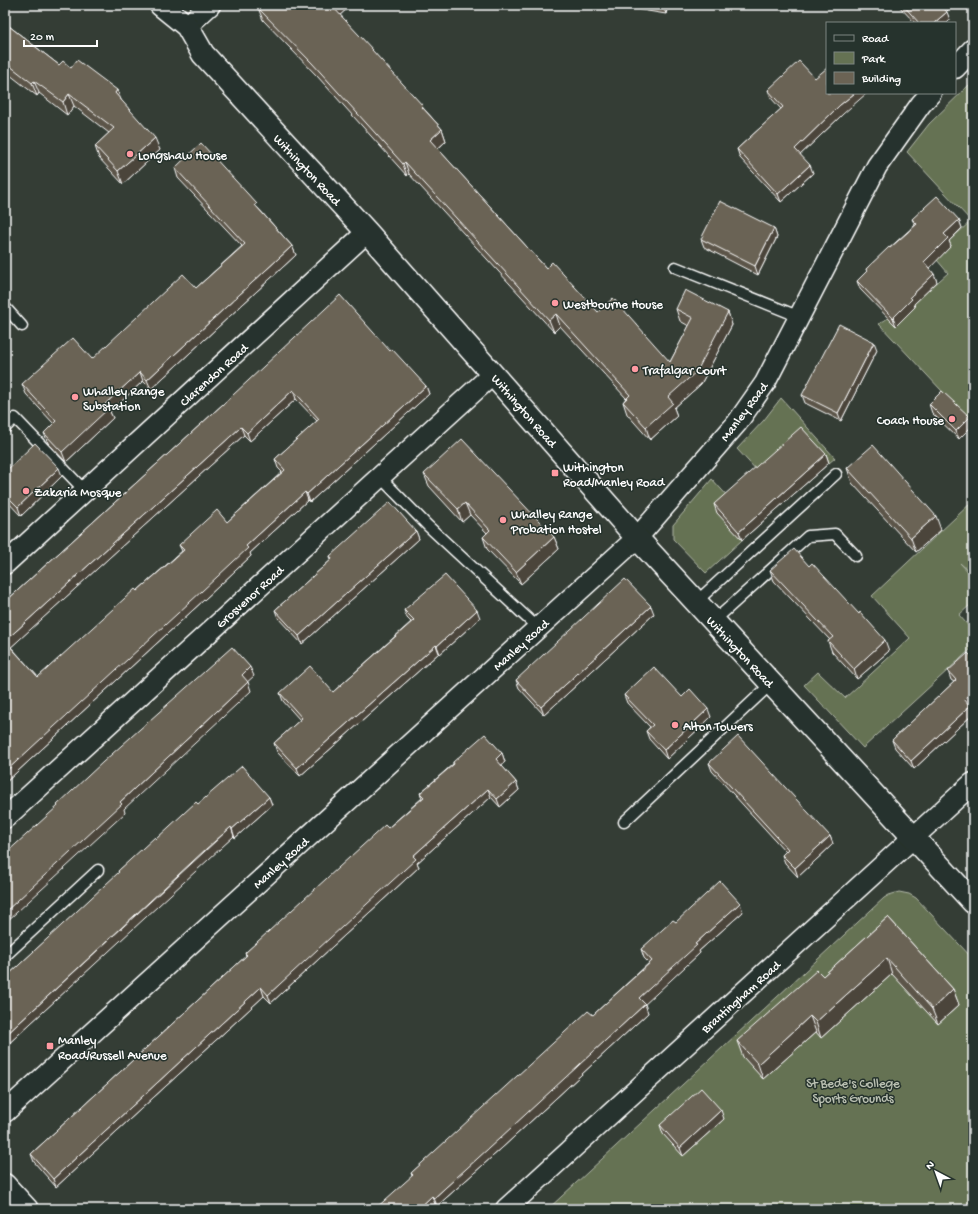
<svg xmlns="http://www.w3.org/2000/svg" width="978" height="1214" font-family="'Gochi Hand',sans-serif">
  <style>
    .green { fill: #657253; stroke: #b2b8a9 }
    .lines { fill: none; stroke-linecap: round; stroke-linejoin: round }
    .lane-casing { stroke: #fff; stroke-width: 13 }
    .street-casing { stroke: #fff; stroke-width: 23 }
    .secondary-casing { stroke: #fff; stroke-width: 25 }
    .lane { stroke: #26332d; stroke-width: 10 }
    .street { stroke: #26332d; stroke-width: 20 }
    .secondary { stroke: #26332d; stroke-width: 22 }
    .wall { fill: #5c5548; stroke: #fff; fill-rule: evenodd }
    .shaded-wall { fill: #4b453b; stroke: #fff }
    .building { fill: #6b6354; stroke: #fff; fill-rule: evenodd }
    .poi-dot { fill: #ff9aa2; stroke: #26332d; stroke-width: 1.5 }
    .labels { text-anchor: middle; stroke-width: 3; stroke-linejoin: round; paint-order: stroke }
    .poi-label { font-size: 13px; fill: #fff; stroke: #26332d; text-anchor: start }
    .street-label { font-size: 13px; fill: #fff; stroke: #26332d }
    .park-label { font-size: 13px; fill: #bac0b2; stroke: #26332d }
  </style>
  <rect width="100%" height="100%" fill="#343d35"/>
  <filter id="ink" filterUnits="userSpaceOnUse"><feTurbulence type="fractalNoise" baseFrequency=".025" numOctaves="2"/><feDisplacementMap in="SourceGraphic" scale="8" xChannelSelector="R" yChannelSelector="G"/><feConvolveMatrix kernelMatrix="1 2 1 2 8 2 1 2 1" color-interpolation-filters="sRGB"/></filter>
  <g filter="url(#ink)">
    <path class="green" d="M973 81V424L879 324 891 316 899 323 915 307 907 299 931 288 948 273 937 260 947 243 971 221 907 152 929 124Z
      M781 398 835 458 829 463 803 435 760 474 737 449 764 420Z
      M712 479 731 500 742 540 706 573 673 539V525Z
      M973 501V570L970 572 960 563 973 577V607L970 605 959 615 973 631V647L863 748 804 685 818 672 845 698 910 638 872 596Z
      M899 892 909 894 916 898 973 959V1209H548L884 898 889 895Z"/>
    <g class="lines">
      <g class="lane-casing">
        <path id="lane" d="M675 267 800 317
          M5 307 22 326
          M5 428 15 418 85 491
          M380 477 428 526 538 628
          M696 602 836 474
          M714 621 808 536 835 534 856 556
          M624 822 772 683
          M5 956 98 870"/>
      </g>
      <g class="street-casing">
        <path id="street" d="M187 26 210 5
          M955 68 973 49
          M5 564 367 232
          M5 818 493 374
          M5 1112 637 538 737 423 765 383 877 166 921 104 931 93
          M5 1184 28 1209
          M506 1209 973 783"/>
      </g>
      <g class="secondary-casing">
        <path id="secondary" d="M161 5 187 26 203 54 367 232 637 538 973 902"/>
      </g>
      <use href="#lane" class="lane"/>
      <use href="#street" class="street"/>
      <use href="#secondary" class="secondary"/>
    </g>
    <path class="wall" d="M261 5H351L340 15 442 129 446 141 438 149 546 268 598 312 670 362 689 326 680 321 676 309 728 312 732 325 701 384 674 408 677 416 650 440 627 414 623 402 626 398 560 326 554 332 409 174 407 176 317 76 263 20 258 8Z
      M611 5H668L666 14Z
      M898 5H946L948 10 946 11 950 20 947 23H915Z
      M5 23 59 65 71 68 121 100 160 150 123 184 99 158 95 146 109 133 74 106 67 115 39 93 37 96 5 71Z
      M768 90 843 114 800 155 813 173 781 202 740 158 737 149 781 109 771 98Z
      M175 168 258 208 292 246 296 255 151 389 143 381 110 412 113 418 66 462 48 443 44 433 54 424 26 394 22 384 92 359 196 288 242 246 178 178Z
      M912 219 959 220 962 228 949 241 951 246 929 268 934 274 937 282 914 304 915 307 896 326 860 289 857 281 867 271 866 269 915 225Z
      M774 228 777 237 758 275 704 247 701 239Z
      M877 350 841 421 805 403 802 395Z
      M390 351 426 386 429 394 310 502 308 500 250 553 251 556 205 599 5 783V602L233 395ZM296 399 317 421 275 459 278 468 282 472 227 522 179 545 182 551 137 591 38 677 11 647 244 435 250 441Z
      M929 404 970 417 973 425 959 439 932 413Z
      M826 454 829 463 742 540 717 513 714 504Z
      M847 468 941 530 916 552 852 483Z
      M5 472 62 476 21 516 5 499Z
      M424 474 554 537 559 549 521 584 487 549 483 537 487 533 470 515 462 522 429 486Z
      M416 531 419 539 302 644 278 618 275 610 331 560 330 556Z
      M809 566 889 651 857 679 832 652 828 641 830 640 774 581 770 570Z
      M404 610 480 618 440 654 439 653 300 776 277 752 274 743 300 720 283 701 280 693 333 692 411 622 407 618Z
      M654 614 544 715 519 688 516 680Z
      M973 658V702L970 705 973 714 914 769 895 748 892 740 954 682 951 680 948 671Z
      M624 695 682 697 711 717 667 759 649 739 646 731 650 727 627 703Z
      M502 753 505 762 501 765 516 782 519 790 500 807 491 797 417 863 419 867 271 1003 264 996 56 1187 34 1162 31 1154 246 956 245 953 422 798 420 793 453 764V762Z
      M709 763 830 836 833 844 798 877 785 863 782 855 786 852 712 771Z
      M269 797 272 805 235 838 234 836 209 858 5 1047V978L119 873 118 871 198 804Z
      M743 912 699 951 700 953 644 1004 648 1013 502 1148 437 1206 412 1176 411 1173 593 1015 649 963 644 958 641 949 676 922Z
      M888 917 953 989 959 1005 938 1024 892 974 821 1038 816 1032 763 1079 743 1057 737 1041 823 976Z
      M724 1119 683 1156 663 1134 660 1125Z"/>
    <path class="shaded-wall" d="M333 5H351L337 18 332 6Z
      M664 5H668L666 14 663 6Z
      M941 5H946L948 10 944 14Z
      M947 12 950 20 947 23H934Z
      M34 81 39 93 37 96 32 83Z
      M117 90 122 102 115 93Z
      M855 93H867L843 114 798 157 795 149 840 105Z
      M69 94 74 106 67 115 63 102Z
      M442 129 446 141 434 152 430 140Z
      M155 138 160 150 123 184 118 171Z
      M405 162 409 174 407 176 403 164Z
      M810 165 813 173 781 202 778 194Z
      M959 220 962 228 949 241 951 246 927 271 924 262 944 234Z
      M774 228 777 237 758 275 755 266Z
      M292 246 296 255 151 389 147 380Z
      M934 274 937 282 914 304 915 307 896 326 893 318 910 297Z
      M728 312 732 325 701 384 674 408 677 416 650 440 646 427 668 397Z
      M556 314 560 326 554 332 549 320Z
      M874 342 877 350 841 421 838 413Z
      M140 372 143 381 110 412 113 418 66 462 62 452 105 404Z
      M426 386 429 394 310 502 307 494Z
      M293 390 296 399 250 441 247 433Z
      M970 417 973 425 959 439 956 431Z
      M241 427 244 435 8 650 5 641Z
      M826 454 829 463 742 540 739 532Z
      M59 468 62 476 21 516 18 507Z
      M305 492 308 500 250 553 251 556 205 599 5 783V772L246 546Z
      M465 503 470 515 462 522 458 509Z
      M936 516 941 530 916 552 911 538Z
      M416 531 419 539 302 644 299 636Z
      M554 537 559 549 521 584 516 572Z
      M651 606 654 614 544 715 541 707Z
      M477 610 480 618 440 654 437 646Z
      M885 640 889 651 857 679 854 669Z
      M436 645 439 653 300 776 297 768Z
      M250 667 254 676 245 684 242 675Z
      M248 682 251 691 124 809 125 813 5 923V912L120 802Z
      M973 691V702L967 707 964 699Z
      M970 706 973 714 914 769 911 761Z
      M708 709 711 717 667 759 664 750Z
      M502 753 505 762 499 767 496 759Z
      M516 782 519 790 500 807 497 799Z
      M488 789 491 797 417 863 419 867 271 1003 268 995 413 856Z
      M269 797 272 805 235 838 232 829Z
      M231 827 234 836 5 1047V1036Z
      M830 836 833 844 798 877 795 868Z
      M740 903 743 912 699 951 700 953 642 1007 639 998 695 944Z
      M887 958 892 974 821 1038 816 1022Z
      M261 987 264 996 56 1187 53 1179Z
      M953 989 959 1005 938 1024 932 1009Z
      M645 1004 648 1013 502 1148 437 1206 434 1198Z
      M810 1016 816 1032 763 1079 758 1064Z
      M721 1110 724 1119 683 1156 680 1148Z
      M432 1196 435 1204 430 1209H418Z"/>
    <path class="building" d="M261 5H333L332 6 373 50H372L423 106 422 107 442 129 430 140 546 268 552 262 598 312 613 298 670 362 693 318 676 309 685 290 728 312 697 371 668 397 673 403 646 427 623 402 630 395 556 314 549 320 405 162 403 164 312 63 258 8Z
      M903 5H942H941L947 12 934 23H919Z
      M5 23 59 65 63 61 71 68 77 60 117 90 115 93 155 138 118 171 95 146 114 128 69 94 63 102 34 81 32 83 5 62Z
      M799 61 815 78 827 68V93H855L840 105 795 149 810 165 778 194 737 149 783 107 768 90Z
      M201 143 257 204 255 205 292 246 147 380 140 372 105 404 109 408 62 452 44 433 56 421 22 384 73 338 92 359 183 274 196 288 245 244 175 168Z
      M937 196 959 220 944 234 948 238 924 262 934 274 910 297 912 299 893 318 857 281 867 271 866 269 889 247 890 248 917 224 912 219Z
      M720 201 774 228 755 266 701 239Z
      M340 295 390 351 392 349 426 386 307 494 305 492 246 546 248 548 202 591 5 772V602L233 395ZM293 390 319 419 275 459 285 470 227 522 217 510 179 545 184 550 137 591 135 589 38 677 5 641 241 427 247 433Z
      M839 324 874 342 838 413 802 395Z
      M942 391 970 417 956 431 929 404Z
      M801 427 826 454 739 532 714 504Z
      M462 439 554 537 516 572 483 537 490 530 465 503 458 509 424 474Z
      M35 443 59 468 18 507 5 494V472Z
      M873 445 936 516 911 538 847 468Z
      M390 502 416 531 299 636 275 610 332 559 330 556Z
      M794 549 809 566 812 563 859 614 860 612 885 640 854 669 828 641 833 637 770 570Z
      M445 575 477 610 437 646 436 645 297 768 274 743 302 718 280 693 310 666 333 692 414 620 404 610Z
      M625 579 651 606 541 707 516 680Z
      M232 647 250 667 242 675 248 682 120 802 122 804 5 912V854L58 806 57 805 103 762Z
      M968 653 973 658V691L964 699 970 706 911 761 892 740 956 680 948 671Z
      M654 667 682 697 690 689 708 709 664 750 646 731 653 725 624 695Z
      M485 734 502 753 496 759 516 782 497 799 488 789 413 856 416 859 268 995 261 987 53 1179 31 1154 247 955 245 953 385 825 388 828 424 797 420 793 454 764 453 762Z
      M738 736 830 836 795 868 782 855 788 849 709 763Z
      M242 766 269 797 232 829 231 827 206 849 5 1036V978L119 872 118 871 155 837 156 839 196 802 198 804Z
      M720 881 740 903 695 944 697 945 639 998 645 1004 499 1139 434 1198 432 1196 418 1209H375L413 1175 411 1173 588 1011 593 1015 652 961 641 949 673 920 676 922Z
      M888 917 953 989 932 1009 887 958 816 1022 810 1016 758 1064 737 1041 817 970 823 976Z
      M701 1088 721 1110 680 1148 660 1125Z"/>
  </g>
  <g class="poi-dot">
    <circle cx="130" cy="154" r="4"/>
    <circle cx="555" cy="303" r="4"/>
    <circle cx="635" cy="369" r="4"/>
    <circle cx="75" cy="397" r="4"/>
    <circle cx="952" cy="419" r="4"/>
    <rect x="551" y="469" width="8" height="8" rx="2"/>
    <circle cx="26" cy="491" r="4"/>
    <circle cx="503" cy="520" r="4"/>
    <circle cx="675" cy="725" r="4"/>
    <rect x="46" y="1042" width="8" height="8" rx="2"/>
  </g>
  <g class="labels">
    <g class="poi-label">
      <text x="138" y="159">Longshaw House</text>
      <text x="563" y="308">Westbourne House</text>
      <text x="643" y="374">Trafalgar Court</text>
      <text x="83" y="395">Whalley Range<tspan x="83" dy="15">Substation</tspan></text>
      <text x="944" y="424" text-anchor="end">Coach House</text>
      <text x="563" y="471">Withington<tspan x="563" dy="15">Road/Manley Road</tspan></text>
      <text x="34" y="496">Zakaria Mosque</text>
      <text x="511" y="518">Whalley Range<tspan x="511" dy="15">Probation Hostel</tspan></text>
      <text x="683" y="730">Alton Towers</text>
      <text x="58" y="1044">Manley<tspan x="58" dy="15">Road/Russell Avenue</tspan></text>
    </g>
    <g class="street-label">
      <text transform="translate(308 169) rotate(47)" y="5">Withington Road</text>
      <text transform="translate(213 374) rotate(-42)" y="5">Clarendon Road</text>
      <text transform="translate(525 410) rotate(49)" y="5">Withington Road</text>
      <text transform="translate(743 411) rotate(-53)" y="5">Manley Road</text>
      <text transform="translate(249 596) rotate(-42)" y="5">Grosvenor Road</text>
      <text transform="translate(520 644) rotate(-42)" y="5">Manley Road</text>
      <text transform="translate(741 651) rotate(47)" y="5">Withington Road</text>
      <text transform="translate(280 862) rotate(-42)" y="5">Manley Road</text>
      <text transform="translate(740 996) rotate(-42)" y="5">Brantingham Road</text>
    </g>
    <g class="park-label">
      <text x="853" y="1087">St Bede's College<tspan x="853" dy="15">Sports Grounds</tspan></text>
    </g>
  </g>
  <rect width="978" height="1214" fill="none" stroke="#26332d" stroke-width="20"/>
  <rect x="10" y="10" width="958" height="1194" fill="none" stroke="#fff" stroke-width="1.5" filter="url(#ink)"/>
  <rect x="826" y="22" width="130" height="72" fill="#26332d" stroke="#7d8581"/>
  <rect x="834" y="35" width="20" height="6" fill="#26332d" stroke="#7d8581"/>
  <text x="862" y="42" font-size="12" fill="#ffffff">Road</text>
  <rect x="834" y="52" width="20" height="12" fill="#657253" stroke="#7d8581"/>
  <text x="862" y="62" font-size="12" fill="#ffffff">Park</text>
  <rect x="834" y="72" width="20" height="12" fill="#6b6354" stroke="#7d8581"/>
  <text x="862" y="82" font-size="12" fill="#ffffff">Building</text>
  <g transform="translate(936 1172) rotate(319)" stroke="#26332d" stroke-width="3" paint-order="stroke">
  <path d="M0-3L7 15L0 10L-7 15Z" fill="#ffffff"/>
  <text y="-6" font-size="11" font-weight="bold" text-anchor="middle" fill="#ffffff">N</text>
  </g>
  <path d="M24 40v6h73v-6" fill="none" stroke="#ffffff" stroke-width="2"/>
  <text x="30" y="40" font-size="12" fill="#ffffff" stroke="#26332d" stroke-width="3" paint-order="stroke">20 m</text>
</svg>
